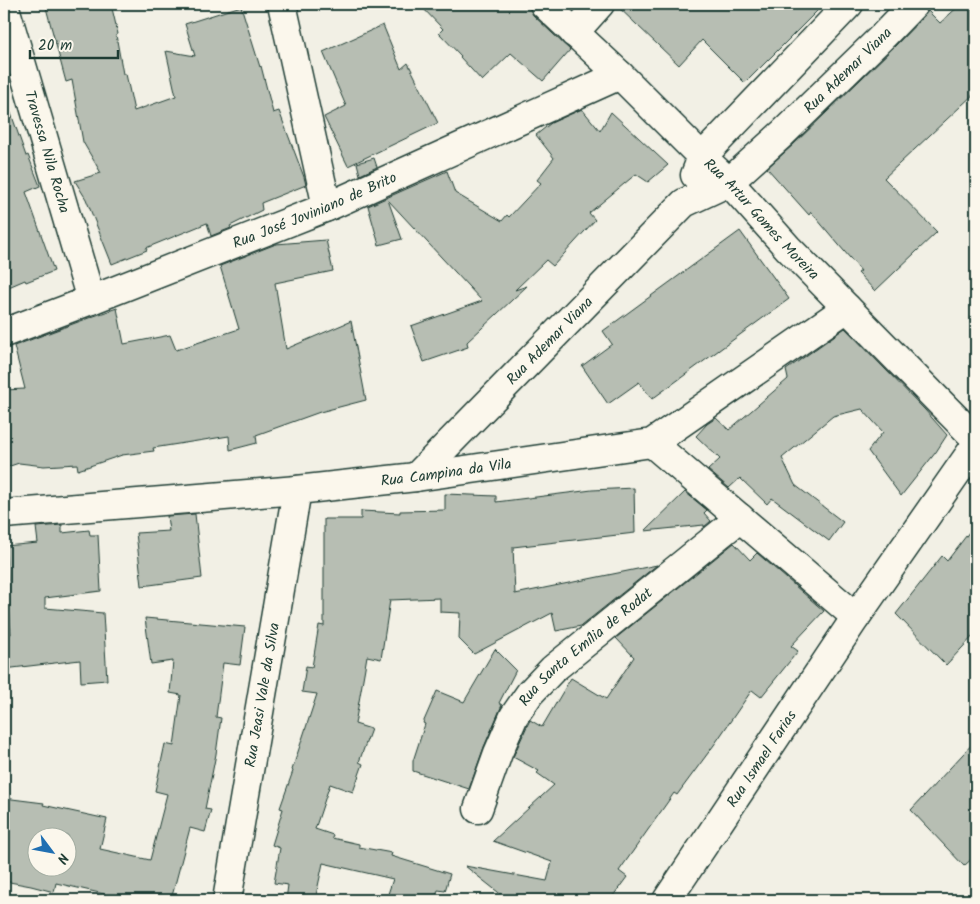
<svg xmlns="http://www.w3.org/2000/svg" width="980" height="904" font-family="Kalam,sans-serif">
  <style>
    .building { fill: #b7beb3; stroke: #1f3d34; fill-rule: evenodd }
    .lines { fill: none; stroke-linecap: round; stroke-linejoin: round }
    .minor-casing { stroke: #1f3d34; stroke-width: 31 }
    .minor { stroke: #fbf7ec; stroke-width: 28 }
    .labels { text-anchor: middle; stroke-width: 4.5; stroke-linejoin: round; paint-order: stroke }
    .street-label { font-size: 15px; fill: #1f3d34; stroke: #fbf7ec }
  </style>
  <rect width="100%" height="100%" fill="#f2f0e5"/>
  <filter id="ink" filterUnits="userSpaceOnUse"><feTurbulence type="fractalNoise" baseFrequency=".02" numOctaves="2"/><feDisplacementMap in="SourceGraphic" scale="10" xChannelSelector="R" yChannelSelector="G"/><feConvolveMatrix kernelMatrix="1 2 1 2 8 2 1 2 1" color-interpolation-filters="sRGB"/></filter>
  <g filter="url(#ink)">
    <path class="building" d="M45 4H111L118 34 116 35 123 74H126L134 111 176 96 166 51 195 56 185 24 241 6 260 67 261 66 273 113 279 111 304 177 306 185 261 203 262 210 230 226 231 228 211 236 207 223 146 248 147 250 112 264 86 199 75 181 101 173 83 142 72 80 66 82Z
      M419 4H526L529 6 533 15 570 50 543 81 511 53 482 81 460 57 461 56 439 33 443 29Z
      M615 4H824L745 83 702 40 679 65Z
      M961 4H976V92L884 178 937 232 875 291 858 273 861 271 811 212 809 215 767 168 793 145 895 46 925 15 928 11 940 23Z
      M383 25 401 69 408 63 438 123 348 166 324 117 346 106 323 52Z
      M4 102H7L26 156 28 155 40 186 26 192 54 271 26 282 25 280 4 289Z
      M582 109 600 131 611 112 668 165 648 182 636 174 589 213 595 220 553 266 546 260 515 290 527 286 467 342 468 347 424 362 411 326 482 301 388 200 402 239 379 245 368 206 447 171 455 193 502 221 507 215 509 217 541 183 537 180 554 158 536 135 551 123Z
      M374 158 377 167 360 175 357 163Z
      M740 231 789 299 652 399 639 382 608 404 582 366 612 344 603 331Z
      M326 240 333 271 275 283 286 349 351 321 366 400 320 412 256 435 257 443 230 450 229 436 153 448 154 451 122 455 78 470 77 464 44 466 19 463 4 468V390L25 389 14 346 94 316 117 308 124 344 170 335 176 350 239 329 220 266 276 244Z
      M845 328 925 410 947 435 936 452 901 496 868 451 883 432 862 409 833 416 782 458 795 485 843 522 829 541 772 498 767 504 740 478 729 488 708 470 720 459 696 436 707 424 716 418 729 430 788 379 786 370Z
      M634 488 635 533 513 547 515 594 657 565 581 626 556 631 552 613 474 654 459 639 460 613 440 612V598L390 600 381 659 367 656 355 724 371 729 359 762 363 764 353 792 330 784 315 829 333 835 332 838 359 844V847L392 853 391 856 450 874 445 891 438 890 434 900H386L393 879 323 863 315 900H286L288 885 274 883 280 848 272 845 283 809 280 808 293 771 292 770 317 694 302 692 306 666 312 667 319 625 324 626V519H361V511L400 513V511L445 510V494L496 496V502L592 490Z
      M685 492 707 510 704 513 711 521 704 527V525L645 531Z
      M195 514 202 578 142 586 136 533 169 531 167 516Z
      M976 523V633L946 665 896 614 942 556 947 561Z
      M62 525V533L89 530 90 535H98L101 591 45 598V608L103 613 107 680 81 682 80 660 4 669V635L11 634 5 546 38 543 36 527Z
      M734 543 750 560 757 553 824 611 791 646 798 651 761 697 752 690 714 745 677 795 674 793 619 871 627 877 610 900H508L465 866 547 881 552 862 493 841 554 785 537 773 539 771 513 757 528 724 530 720 542 727 571 678 606 699 634 657 616 638Z
      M145 618 245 627 240 665 223 663 216 717 221 718 216 754 205 809 211 810 205 832 190 828 171 900H103L104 894 56 883 54 892 31 886 4 881V798L44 803 43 805 107 819 100 849 150 860 167 794 155 791 165 744 174 746 181 695 170 693 173 661 151 664ZM38 836H68V866H38Z
      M495 649 516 670 499 703 502 705 484 747 469 789 413 771V761L425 724 423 723 437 691 464 702Z
      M976 740V855L964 866 911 810Z"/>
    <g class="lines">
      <g class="minor-casing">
        <g id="minor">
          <path id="s1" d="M4 4 91 300"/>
          <path d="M282 4 327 207"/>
          <path id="s2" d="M544 4 620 75 702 157 729 182 788 248 976 439"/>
          <path d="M574 33 600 4"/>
          <path d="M695 175 702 157 849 4"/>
          <path id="s3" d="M4 333 91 300 327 207 620 75"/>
          <path d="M652 443 856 617"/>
          <path id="s4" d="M416 477 684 203 729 182 782 134 884 35 914 4"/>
          <path id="s5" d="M4 514 297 490 416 477 652 443 847 308"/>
          <path id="s6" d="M478 809 498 753 514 716 530 693 553 669 740 518"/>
          <path id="s7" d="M227 900 297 490"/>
          <path id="s8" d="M667 900 856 617 976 445"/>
        </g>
      </g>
      <use href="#minor" class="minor"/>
    </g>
  </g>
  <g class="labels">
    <g class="street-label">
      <text dy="5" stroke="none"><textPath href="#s4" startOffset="596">Rua Ademar Viana</textPath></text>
      <text dy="5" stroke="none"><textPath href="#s1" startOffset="154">Travessa Nila Rocha</textPath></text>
      <text dy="5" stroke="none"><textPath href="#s3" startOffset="334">Rua José Joviniano de Brito</textPath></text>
      <text dy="5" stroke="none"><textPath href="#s2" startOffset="306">Rua Artur Gomes Moreira</textPath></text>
      <text dy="5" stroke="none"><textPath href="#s4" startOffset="191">Rua Ademar Viana</textPath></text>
      <text dy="5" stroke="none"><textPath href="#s5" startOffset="444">Rua Campina da Vila</textPath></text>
      <text dy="5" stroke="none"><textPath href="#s6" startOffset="200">Rua Santa Emília de Rodat</textPath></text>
      <text dy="5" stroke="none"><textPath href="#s7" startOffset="208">Rua Jeasi Vale da Silva</textPath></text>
      <text dy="5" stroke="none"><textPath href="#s8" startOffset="170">Rua Ismael Farias</textPath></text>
    </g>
  </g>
  <rect width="980" height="904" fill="none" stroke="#fbf7ec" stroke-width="20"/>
  <rect x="10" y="10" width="960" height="884" fill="none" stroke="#1f3d34" stroke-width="2" filter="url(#ink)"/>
  <g transform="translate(52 852) rotate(122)"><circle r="24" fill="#fbf7ec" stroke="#a3ada2"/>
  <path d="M0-4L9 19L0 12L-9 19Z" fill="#1f6fb2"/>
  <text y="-8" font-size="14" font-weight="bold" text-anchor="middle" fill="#1f3d34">N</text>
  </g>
  <path d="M30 50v8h88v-8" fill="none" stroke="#1f3d34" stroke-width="2.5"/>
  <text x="38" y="50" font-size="15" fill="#1f3d34" stroke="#fbf7ec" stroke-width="4" paint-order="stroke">20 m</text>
</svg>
